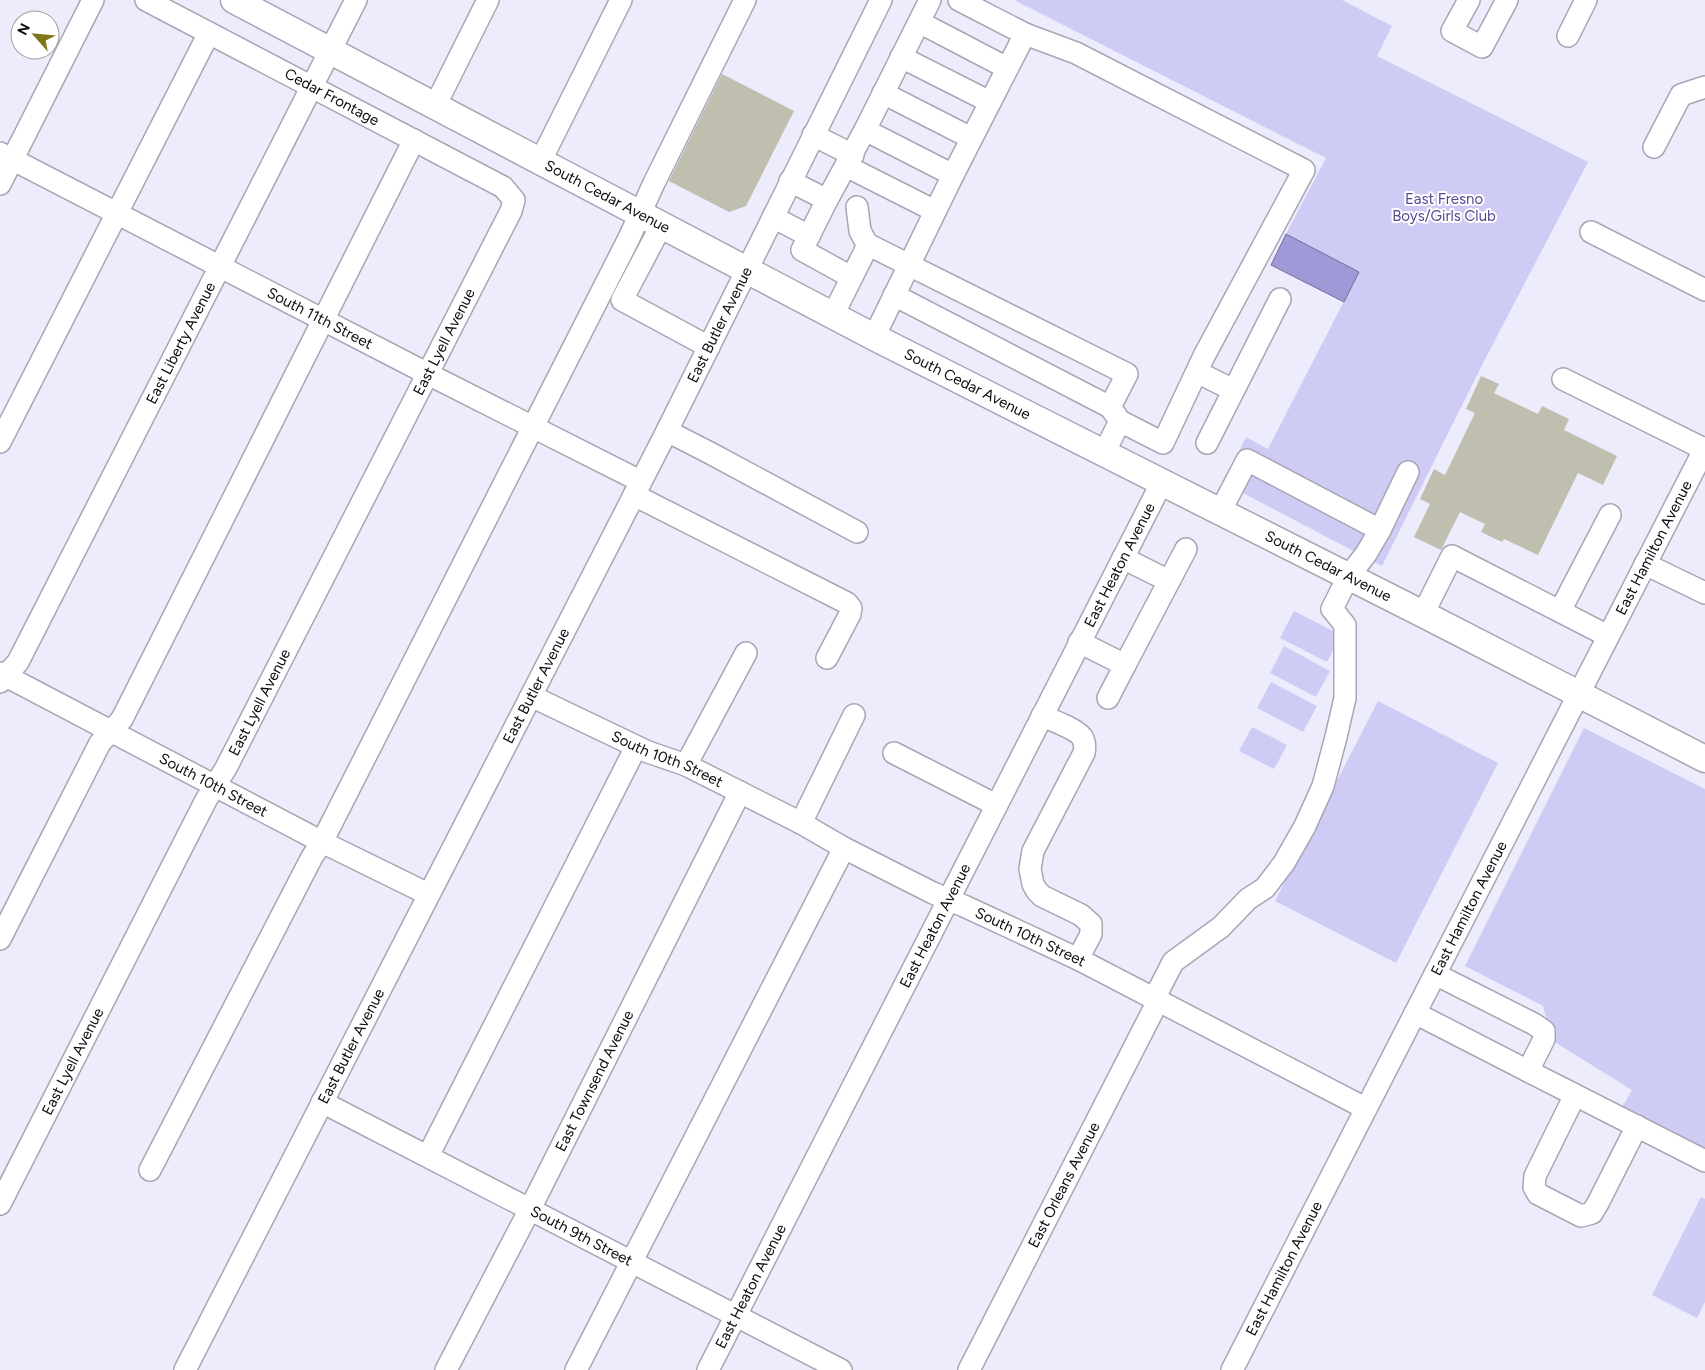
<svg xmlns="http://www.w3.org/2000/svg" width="1705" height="1370" font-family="Figtree,sans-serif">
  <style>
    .green { fill: #cecbf4 }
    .water { fill: #a099d8; stroke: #736e9c }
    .building { fill: #bfbeaf }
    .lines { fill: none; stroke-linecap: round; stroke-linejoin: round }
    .minor-casing { stroke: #a7a6b5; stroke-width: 24 }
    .major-casing { stroke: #a7a6b5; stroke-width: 29 }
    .minor { stroke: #fff; stroke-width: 21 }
    .major { stroke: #fff; stroke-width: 26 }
    .labels { text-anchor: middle; stroke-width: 4; stroke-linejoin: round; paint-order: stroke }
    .street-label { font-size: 15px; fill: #0b0b10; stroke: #fff }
    .park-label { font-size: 15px; fill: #564894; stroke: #fff }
  </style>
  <rect width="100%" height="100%" fill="#edecfc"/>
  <path class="green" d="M1014 0H1342L1392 26 1377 56 1588 162 1481 367 1382 566 1224 483 1246 437 1268 449 1359 272 1286 234 1326 158Z
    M1294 611 1341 635 1327 662 1280 638Z
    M1284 646 1330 671 1316 697 1270 673Z
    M1271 682 1317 706 1303 732 1257 708Z
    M1378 701 1498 763 1396 963 1275 901Z
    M1252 727 1287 745 1274 769 1239 751Z
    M1584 728 1705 789V1151L1621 1109 1632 1090 1553 1041 1543 1006 1465 966Z
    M1701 1197 1705 1199V1302L1697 1318 1652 1295Z"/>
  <path class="water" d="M1286 234 1359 272 1344 302 1271 265Z"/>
  <path class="building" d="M722 74 794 111 746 206 729 212 669 181Z
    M1481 376 1499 384 1494 393 1538 414 1542 406 1569 419 1564 430 1617 456 1603 485 1578 473 1538 555 1504 539 1502 542 1481 532 1485 524 1460 512 1441 550 1414 537 1430 504 1420 499 1434 469 1445 475 1475 413 1466 409Z"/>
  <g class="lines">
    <g class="minor-casing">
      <g id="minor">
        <path d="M1469 0 1452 31 1482 47 1507 0"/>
        <path d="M919 22 1007 68"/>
        <path d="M1568 36 1586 0"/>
        <path d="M901 57 990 102"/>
        <path d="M883 93 971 138"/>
        <path d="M435 106 488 0"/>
        <path d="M865 130 953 175"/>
        <path d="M813 135 853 155"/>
        <path d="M1654 147 1681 95 1705 87"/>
        <path id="s1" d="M0 153 428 374 640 481"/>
        <path d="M540 162 621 0"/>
        <path d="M846 166 935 211"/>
        <path d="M790 181 827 200 802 250 851 277"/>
        <path d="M0 184 93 0"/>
        <path d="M827 200 865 130 930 0"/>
        <path d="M773 217 809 236"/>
        <path d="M661 226 622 300 709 347"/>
        <path d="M1591 232 1705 290"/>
        <path d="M867 244 1127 374 1110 407"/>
        <path d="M894 295 1110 407 1120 421 1163 443 1204 356 1304 170 1076 53 1025 34"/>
        <path d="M833 315 867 247V244L860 231 857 207"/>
        <path d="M874 337 953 175 1025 34 959 0"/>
        <path d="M1197 372 1233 390"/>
        <path d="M1563 379 1704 449"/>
        <path d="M667 431 710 453 857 532"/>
        <path d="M0 442 209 33"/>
        <path d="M1207 443 1280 299"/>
        <path d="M1104 453 1120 421"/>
        <path d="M634 495 847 603 851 608 850 614 827 658"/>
        <path d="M1220 512 1247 460 1380 530"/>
        <path d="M1123 558 1169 581"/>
        <path d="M1645 564 1705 593"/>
        <path d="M1560 611 1610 515"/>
        <path d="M1423 614 1452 556 1608 636"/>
        <path d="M1079 642 1125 665 1108 698"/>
        <path d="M1125 665 1186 549"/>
        <path id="s2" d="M0 673 322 842 428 894"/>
        <path id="s3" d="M0 682 18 662 356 0"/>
        <path id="s4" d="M531 696 648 752 686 765 801 823 844 848 933 893 964 906 1078 959 1365 1108"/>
        <path d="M1042 716C1052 720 1076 729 1082 737 1085 742 1085 748 1084 753L1033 851 1030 869 1033 884 1037 891 1042 896 1081 915 1091 924V934L1078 959"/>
        <path d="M894 753 996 805"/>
        <path d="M686 765 746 653"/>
        <path d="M801 823 854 715"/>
        <path d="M0 939 100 743 122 719 414 140"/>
        <path d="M1154 999 1173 962 1221 927 1248 899 1265 888 1284 863 1305 826 1323 786 1336 737 1345 698V625L1332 609 1348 577 1366 554 1380 530 1408 472"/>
        <path d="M1415 1013 1528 1071 1544 1039V1031L1534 1024 1435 974"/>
        <path d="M1528 1071 1705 1161"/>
        <path d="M1575 1095 1535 1176 1534 1187 1538 1194 1581 1216 1592 1213 1598 1203 1637 1126"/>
        <path id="s5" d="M322 1102 841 1370"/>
        <path d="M428 1156 636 747"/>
        <path d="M150 1170 312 857 322 842 629 238 654 183 745 0"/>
        <path id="s6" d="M0 1204 206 800 226 768 511 211 514 200 503 187 146 0"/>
        <path id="s7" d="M185 1370 667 431 881 0"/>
        <path id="s8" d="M446 1370 530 1209 740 792"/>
        <path d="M576 1370 844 848"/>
        <path id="s9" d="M708 1370 1162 482"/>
        <path id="s10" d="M969 1370 1158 1001"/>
        <path id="s11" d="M1232 1370 1705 448"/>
      </g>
    </g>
    <g class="major-casing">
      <g id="major">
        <path id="s12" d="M234 0 874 337 1423 614 1705 759"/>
      </g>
    </g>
    <use href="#minor" class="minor"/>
    <use href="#major" class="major"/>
  </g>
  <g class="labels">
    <g class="street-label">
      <text transform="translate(332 97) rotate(28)" y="5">Cedar Frontage</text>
      <text dy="5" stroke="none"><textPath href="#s12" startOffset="422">South Cedar Avenue</textPath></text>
      <text dy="5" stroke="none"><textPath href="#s1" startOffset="360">South 11th Street</textPath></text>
      <text dy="5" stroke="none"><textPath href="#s7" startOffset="1174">East Butler Avenue</textPath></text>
      <text dy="5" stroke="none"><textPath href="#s6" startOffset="970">East Lyell Avenue</textPath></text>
      <text dy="5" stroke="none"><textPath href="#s3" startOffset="385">East Liberty Avenue</textPath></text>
      <text dy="5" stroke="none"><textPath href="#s12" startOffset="828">South Cedar Avenue</textPath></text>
      <text dy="5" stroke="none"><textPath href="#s11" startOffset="924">East Hamilton Avenue</textPath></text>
      <text dy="5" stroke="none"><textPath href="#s9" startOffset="904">East Heaton Avenue</textPath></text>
      <text dy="5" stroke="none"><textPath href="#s12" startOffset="1232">South Cedar Avenue</textPath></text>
      <text dy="5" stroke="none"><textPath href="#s7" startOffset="769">East Butler Avenue</textPath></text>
      <text dy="5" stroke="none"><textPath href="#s6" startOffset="565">East Lyell Avenue</textPath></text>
      <text dy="5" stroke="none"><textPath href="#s4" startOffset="150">South 10th Street</textPath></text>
      <text dy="5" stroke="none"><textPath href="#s2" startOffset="241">South 10th Street</textPath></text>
      <text dy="5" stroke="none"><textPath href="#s11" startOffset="519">East Hamilton Avenue</textPath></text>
      <text dy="5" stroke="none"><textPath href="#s9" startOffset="499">East Heaton Avenue</textPath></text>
      <text dy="5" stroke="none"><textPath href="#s4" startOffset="555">South 10th Street</textPath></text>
      <text dy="5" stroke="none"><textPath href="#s7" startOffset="364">East Butler Avenue</textPath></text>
      <text dy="5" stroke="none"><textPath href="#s6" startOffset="160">East Lyell Avenue</textPath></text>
      <text dy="5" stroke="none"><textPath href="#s8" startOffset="325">East Townsend Avenue</textPath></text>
      <text dy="5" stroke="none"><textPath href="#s10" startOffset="208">East Orleans Avenue</textPath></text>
      <text dy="5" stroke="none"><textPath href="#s5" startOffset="292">South 9th Street</textPath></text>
      <text dy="5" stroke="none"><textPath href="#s11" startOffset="114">East Hamilton Avenue</textPath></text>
      <text dy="5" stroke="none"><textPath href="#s9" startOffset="94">East Heaton Avenue</textPath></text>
    </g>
    <g class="park-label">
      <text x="1444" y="204">East Fresno<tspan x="1444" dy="17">Boys/Girls Club</tspan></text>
    </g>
  </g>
  <g transform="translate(35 35) rotate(297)"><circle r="24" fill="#ffffff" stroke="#9d9d9f"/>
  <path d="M0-4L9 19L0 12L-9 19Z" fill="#80771c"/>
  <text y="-8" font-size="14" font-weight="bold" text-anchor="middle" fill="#0b0b10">N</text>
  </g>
</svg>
